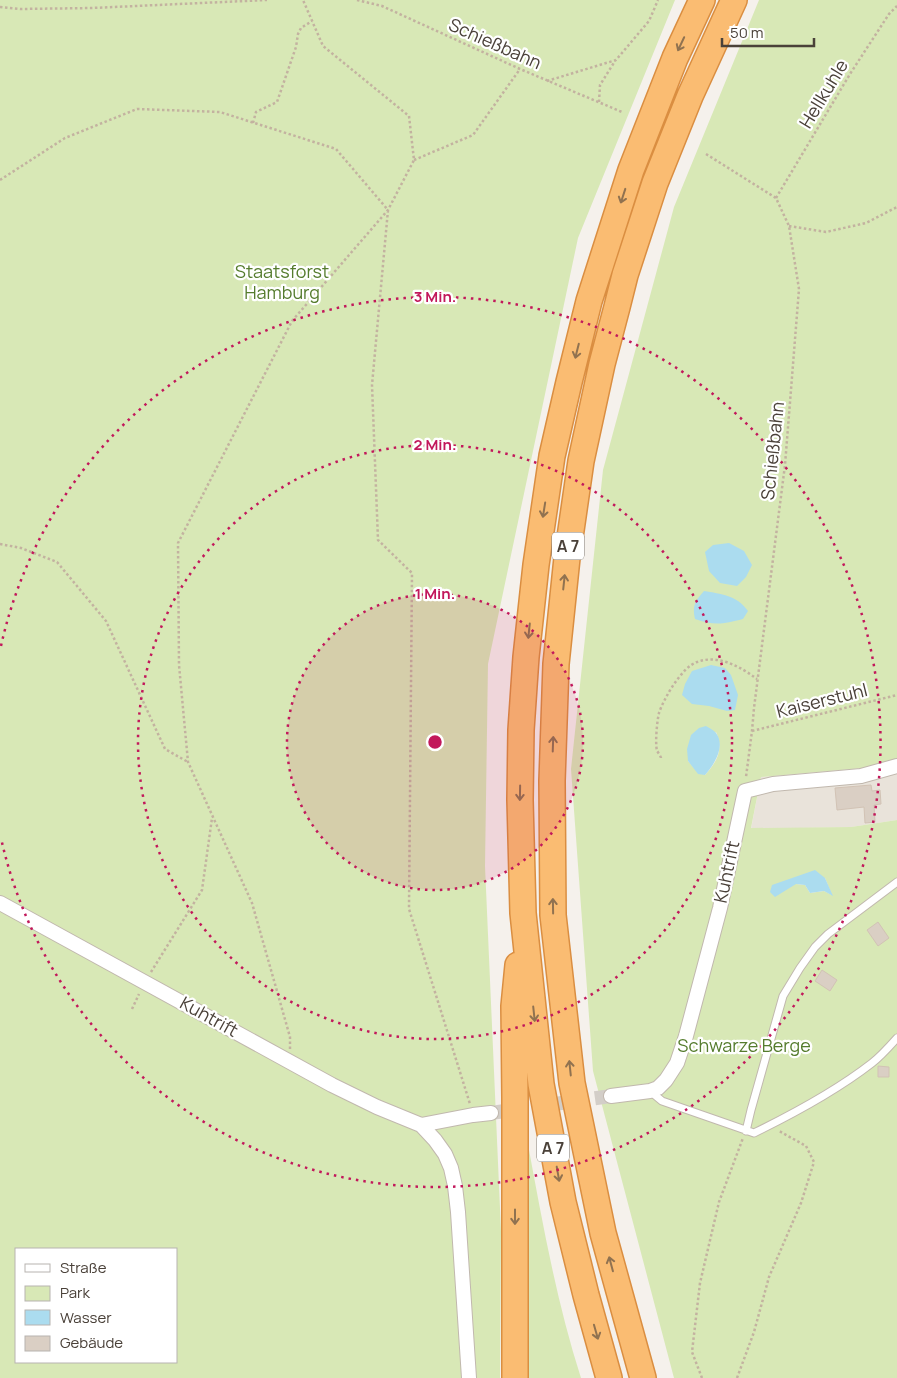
<svg xmlns="http://www.w3.org/2000/svg" width="897" height="1378" font-family="Manrope,sans-serif">
  <style>
    .residential { fill: #e9e3da }
    .green { fill: #d8e8b6; fill-rule: evenodd }
    .water { fill: #abdcef }
    .building { fill: #dacfc4; stroke: #d2c3b5 }
    .lines { fill: none; stroke-linecap: round; stroke-linejoin: round }
    .minor-tunnel { stroke: #d3cec8; stroke-width: 14; stroke-dasharray: 14 7; stroke-linecap: butt }
    .service-casing { stroke: #c1b8ae; stroke-width: 9 }
    .minor-casing { stroke: #c1b8ae; stroke-width: 16 }
    .motorway-casing { stroke: #da8e41; stroke-width: 28 }
    .path { stroke: #c3b2a0; stroke-width: 2.5; stroke-dasharray: 2.5 2.5; stroke-linecap: butt }
    .service { stroke: #fff; stroke-width: 7 }
    .minor { stroke: #fff; stroke-width: 14 }
    .motorway { stroke: #fabc72; stroke-width: 25 }
    .oneway { stroke: #907250 }
    .ring { fill: none; stroke: #c2185b; stroke-width: 2.5; stroke-dasharray: 2.5 5 }
    .labels { text-anchor: middle; stroke-width: 4.5; stroke-linejoin: round; paint-order: stroke }
    .shield { fill: #fff; stroke: #807a74; stroke-width: 1 }
    .shield-label { font-size: 16px; font-weight: bold; fill: #4a4139 }
    .street-label { font-size: 18px; fill: #4a4139; stroke: #fff }
    .park-label { font-size: 18px; fill: #557c2d; stroke: #fff }
    .centre { fill: #c2185b; stroke: #fff; stroke-width: 2.5 }
    .ring-label { font-size: 15px; text-anchor: middle; font-weight: bold; fill: #c2185b; stroke: #fff; stroke-width: 4.5; stroke-linejoin: round; paint-order: stroke }
  </style>
  <rect width="100%" height="100%" fill="#f5f1ec"/>
  <path class="residential" d="M897 760V820L851 827 751 829 761 777 875 767Z"/>
  <path class="green" d="M0 0H675L578 238 488 664 485 866 501 1231 500 1378H0ZM16 1249H176V1362H16Z
    M759 0H897V760L875 767 761 777 751 828 851 827 897 820V1378H674L593 1071 571 769 603 470 674 207ZM716 732C724 749 717 762 705 775L695 769 688 761ZM825 878 832 895 824 891 810 893 805 885 796 884Z
    M527 1139C542 1220 556 1300 581 1378H523Z"/>
  <path class="water" d="M729 543 744 551 752 565 746 577 737 586 720 583 709 571 705 552 713 545Z
    M704 591C721 594 737 595 748 611L743 619C724 624 714 626 695 619 692 606 695 601 704 591Z
    M711 665 725 668 731 675 738 695 735 710 727 711 709 706 692 704 682 695 685 684 692 671Z
    M706 726C709 728 714 730 716 733 726 746 714 765 705 775L698 774 688 761 687 749 691 735 699 728Z
    M815 870 825 878 833 896 824 891 810 893 805 885 796 884 775 897 770 892 772 885Z"/>
  <path class="building" d="M871 785 872 791 880 790 881 804 874 805 875 822 865 823 864 807 837 810 835 788Z
    M878 922 889 938 878 946 867 930Z
    M822 970 837 980 830 991 815 981Z
    M878 1066 889 1067V1077H878Z"/>
  <g class="lines">
    <path class="minor-tunnel" d="M491 1113 611 1096"/>
    <g class="service-casing">
      <path id="service" d="M650 1091 662 1101 754 1133C795 1113 836 1091 872 1063 881 1056 889 1047 897 1038
        M746 1131 751 1110 783 996 800 968 815 947 828 934 897 882"/>
    </g>
    <g class="minor-casing">
      <path id="minor" d="M0 903 332 1085 377 1107 421 1125 435 1140 445 1154 451 1168 455 1186 458 1212 469 1378
        M611 1096 650 1091 658 1088 666 1080 677 1063 686 1036 720 908 745 791 773 784 861 776 897 766
        M421 1125 473 1115 491 1113"/>
    </g>
    <g class="motorway-casing">
      <path id="motorway" d="M515 1378V1098L514 1006 518 965
        M609 1378 586 1295 563 1202 541 1084 523 913 520 800 521 730 526 657 536 565 552 456 569 382 589 301 631 170 675 58 702 0
        M643 1378 603 1233 572 1083 553 915 552 781 556 664 567 558 581 461 602 364 617 307 625 275 655 183 690 96 734 0"/>
    </g>
    <path class="path" d="M357 0 382 6 520 69 622 112
      M0 7 20 9 92 8 267 0
      M547 81 616 60 649 21 658 0
      M599 102 600 85 615 61
      M253 123 256 112 277 102 296 47 298 34 301 28 312 21
      M706 154 776 198 789 226 799 289 785 465 754 708 752 731 746 777
      M414 160 473 135 520 69
      M0 180 65 138 137 109 220 112 336 149 388 210 372 385 378 540 412 573 409 909 470 1104
      M776 198 850 74 889 14 897 6
      M789 226 826 232 866 223 897 207
      M0 544 21 548 57 562 106 621 165 749 188 762
      M752 731 897 695
      M661 758C661 757 658 752 657 751 655 743 657 721 659 713 664 698 682 667 697 662 718 654 741 667 757 679
      M151 972 202 890 212 818
      M132 1009 139 994
      M290 1049V1037L252 903 188 762 179 665 178 543 292 321 388 210 414 160 409 116 323 46 303 0
      M702 1378 692 1352 700 1283 719 1202 743 1138
      M737 1378 754 1332 769 1277 801 1203 814 1162 806 1146 779 1131"/>
    <use href="#service" class="service"/>
    <use href="#minor" class="minor"/>
    <use href="#motorway" class="motorway"/>
  </g>
  <defs><path id="oneway-shaft" d="M-6 0H5M1.5-3L5.5 0L1.5 3" fill="none" stroke-width="1.6" stroke-linecap="round" stroke-linejoin="round" transform="scale(1.25)"/></defs>
  <g class="oneway">
    <use href="#oneway-shaft" transform="translate(681 44) rotate(115)"/>
    <use href="#oneway-shaft" transform="translate(623 196) rotate(108)"/>
    <use href="#oneway-shaft" transform="translate(577 351) rotate(104)"/>
    <use href="#oneway-shaft" transform="translate(544 510) rotate(99)"/>
    <use href="#oneway-shaft" transform="translate(564 582) rotate(-84)"/>
    <use href="#oneway-shaft" transform="translate(529 631) rotate(96)"/>
    <use href="#oneway-shaft" transform="translate(553 744) rotate(-88)"/>
    <use href="#oneway-shaft" transform="translate(520 793) rotate(91)"/>
    <use href="#oneway-shaft" transform="translate(553 906) rotate(-91)"/>
    <use href="#oneway-shaft" transform="translate(534 1014) rotate(84)"/>
    <use href="#oneway-shaft" transform="translate(570 1068) rotate(-96)"/>
    <use href="#oneway-shaft" transform="translate(558 1174) rotate(80)"/>
    <use href="#oneway-shaft" transform="translate(515 1217) rotate(90)"/>
    <use href="#oneway-shaft" transform="translate(611 1264) rotate(-105)"/>
    <use href="#oneway-shaft" transform="translate(596 1332) rotate(74)"/>
  </g>
  <circle cx="435" cy="742" r="148" fill="#c2185b" fill-opacity=".12"/>
  <g class="ring">
    <circle cx="435" cy="742" r="148"/>
    <circle cx="435" cy="742" r="297"/>
    <path d="M1 646A445 445 0 1 1 1 838"/>
  </g>
  <g class="labels">
    <g class="shield">
      <rect x="552" y="532.5" width="32" height="27" rx="4"/>
      <rect x="537" y="1134.5" width="32" height="27" rx="4"/>
    </g>
    <g class="shield-label">
      <text x="568" y="552">A 7</text>
      <text x="553" y="1154">A 7</text>
    </g>
    <g class="street-label">
      <text transform="translate(495 44) rotate(24)" y="6">Schießbahn</text>
      <text transform="translate(824 94) rotate(-59)" y="6">Hellkuhle</text>
      <text transform="translate(773 451) rotate(-84)" y="6">Schießbahn</text>
      <text transform="translate(822 701) rotate(-14)" y="6">Kaiserstuhl</text>
      <text transform="translate(727 872) rotate(-78)" y="6">Kuhtrift</text>
      <text transform="translate(209 1017) rotate(29)" y="6">Kuhtrift</text>
    </g>
    <g class="park-label">
      <text x="282" y="278">Staatsforst<tspan x="282" dy="21">Hamburg</tspan></text>
      <text x="744" y="1052">Schwarze Berge</text>
    </g>
  </g>
  <circle cx="435" cy="742" r="8" class="centre"/>
  <g class="ring-label">
    <text x="435" y="302">3 Min.</text>
    <text x="435" y="450">2 Min.</text>
    <text x="435" y="599">1 Min.</text>
  </g>
  <rect x="15" y="1248" width="162" height="115" fill="#ffffff" stroke="#b7b3b0"/>
  <rect x="25" y="1264" width="25" height="8" fill="#ffffff" stroke="#b7b3b0"/>
  <text x="60" y="1273" font-size="15" fill="#4a4139">Straße</text>
  <rect x="25" y="1286" width="25" height="15" fill="#d8e8b6" stroke="#b7b3b0"/>
  <text x="60" y="1298" font-size="15" fill="#4a4139">Park</text>
  <rect x="25" y="1310" width="25" height="15" fill="#abdcef" stroke="#b7b3b0"/>
  <text x="60" y="1323" font-size="15" fill="#4a4139">Wasser</text>
  <rect x="25" y="1336" width="25" height="15" fill="#dacfc4" stroke="#b7b3b0"/>
  <text x="60" y="1348" font-size="15" fill="#4a4139">Gebäude</text>
  <path d="M722 38v8h92v-8" fill="none" stroke="#4a4139" stroke-width="2.5"/>
  <text x="730" y="38" font-size="15" fill="#4a4139" stroke="#ffffff" stroke-width="4" paint-order="stroke">50 m</text>
</svg>
